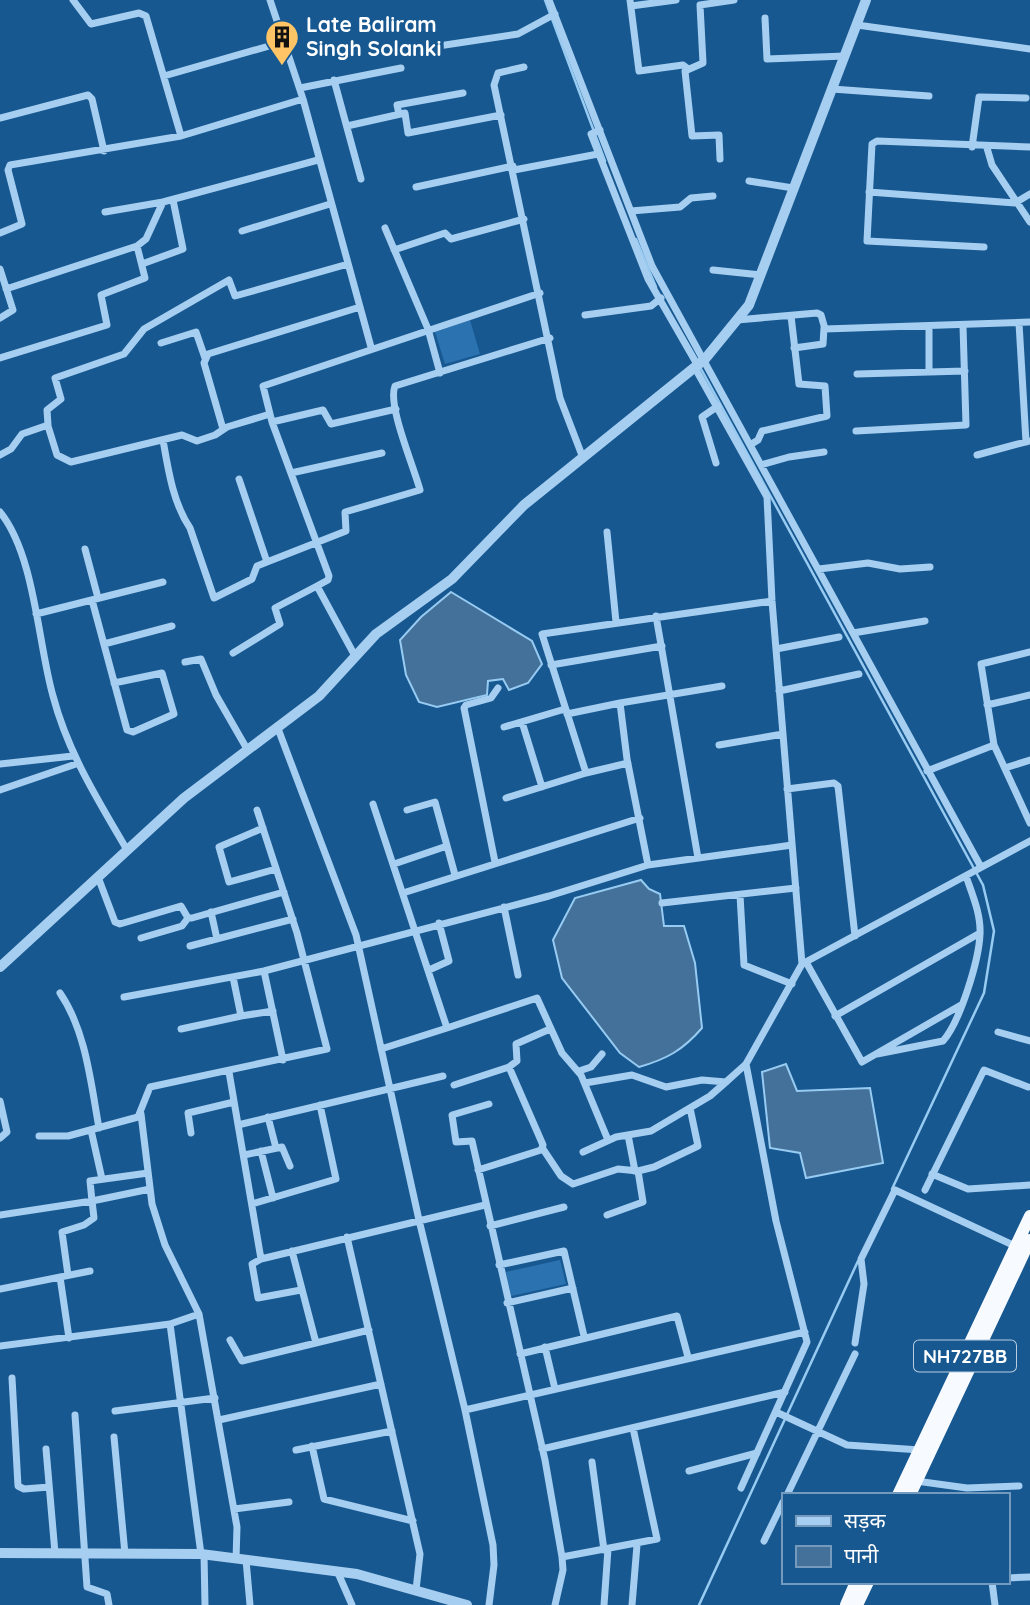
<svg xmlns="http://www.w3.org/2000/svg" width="1030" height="1605" font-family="Quicksand,'Noto Sans Devanagari',sans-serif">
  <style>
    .green { fill: #2a72b0 }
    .water { fill: #43719a; stroke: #98cbf2; stroke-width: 2 }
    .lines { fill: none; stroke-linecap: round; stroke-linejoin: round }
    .stream { stroke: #98cbf2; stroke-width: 2.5 }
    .minor { stroke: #a6cef0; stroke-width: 7 }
    .tertiary { stroke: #a6cef0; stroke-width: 10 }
    .trunk { stroke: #f7fbff; stroke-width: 12 }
    .labels { text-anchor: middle; stroke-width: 7; stroke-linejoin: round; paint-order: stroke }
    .shield { fill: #175891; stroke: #b9cdde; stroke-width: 2 }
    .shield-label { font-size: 19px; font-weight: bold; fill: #fff }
    .poi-label { font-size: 21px; font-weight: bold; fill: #fff; stroke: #175891; text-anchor: start }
  </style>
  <rect width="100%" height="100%" fill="#175891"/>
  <path class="green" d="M470 320 480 354 445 364 435 332Z
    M560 1260 566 1284 511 1296 506 1272Z"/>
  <path class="water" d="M451 592 532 641 542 664 528 683 509 690 503 679 488 681 487 695 437 707 419 702 406 675 400 640 421 617Z
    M641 880 649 889 660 894 664 926H684L695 963 702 1028C683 1050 667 1059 639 1067L620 1053 562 978 553 940 575 898Z
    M786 1064 797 1091 870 1088 883 1163 806 1178 800 1153 770 1148 762 1072Z"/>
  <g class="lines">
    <path class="stream" d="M545 0 605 161
      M636 239 656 287
      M700 367 983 885 994 931 984 993 892 1189
      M699 1605 858 1261"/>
    <path class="minor" d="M73 0 91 24 139 13 146 16 181 136
      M270 0 303 99
      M549 0 652 266 981 867
      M630 0 639 71 683 65 687 68
      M631 6 676 0
      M765 18 767 59 845 56
      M857 25 1030 49
      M405 51 518 34 555 14
      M524 67 498 73 494 85 560 398 583 458
      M164 76 283 42
      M334 80 361 179
      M300 88 401 68
      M832 89 929 96
      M399 114 397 105 463 93
      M0 118 88 95 92 99 104 151
      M347 126 405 113 408 133 501 115
      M600 130 591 134 648 279 698 366
      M972 147 979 97 1026 98
      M987 148 992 165 1030 222
      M720 159 719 135 692 136 685 71 703 63 700 5 734 0
      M514 170 598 154
      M749 181 793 188
      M416 187 513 166
      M869 192 1015 203 1030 194
      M631 211 680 207 691 198 713 196
      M105 212 163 202
      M385 228 428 329 440 373
      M242 231 330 204
      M0 233 22 224 8 170 10 165 181 136 303 99 371 347
      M984 247 867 241 872 144 877 141 1030 147
      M394 250 445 233 451 239 524 219
      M142 264 183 249 173 200
      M0 269 13 310 0 318
      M713 270 761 275
      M6 289 137 246 146 239 163 202 318 160
      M585 315 651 306 661 298
      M737 320 817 313 821 315 825 329 1030 322
      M1019 323 1026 442
      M929 326V372
      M161 343 196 332 205 358
      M794 348 823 344 824 328
      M0 358 107 325 101 295 145 278 137 246
      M695 368 767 497 772 601 802 964
      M857 374 965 371
      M272 422 323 410 331 424 396 409
      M48 426 57 455 71 462 182 435 197 441 215 435 227 427 270 414
      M223 429 204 363 208 354 360 307
      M856 431 966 425 963 326
      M163 440C168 469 173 503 190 528L214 598 252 579 257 566 267 562
      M750 445 758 440 762 431 827 416 825 386 799 384 791 316
      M0 455 11 449 22 434 48 425 47 410 61 399 55 378 124 354 144 329 229 280 235 296 348 264
      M977 455 1029 441
      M716 463 702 417 718 406
      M761 465 789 457 824 452
      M291 473 382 453
      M239 479 267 562 346 531 345 512 420 490C414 467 387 405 395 386L550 338
      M0 512C35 555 38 644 53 696 68 753 98 800 127 850
      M607 532 616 622
      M85 549 98 598
      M819 569 868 563 900 569 930 567
      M92 600 127 730 133 732 174 714 162 673 114 683
      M36 614 163 582
      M656 616 698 858
      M853 633 925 621
      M104 644 172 626
      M776 649 839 637
      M233 653 280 624 275 608 317 586
      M355 656 317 586 328 580 329 576 272 422 263 386 540 293
      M185 662 201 659 216 695 247 749
      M551 665 662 646
      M779 691 859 674
      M987 705 1030 695
      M567 714 620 703
      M522 722 542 787
      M277 726 356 935 419 1220 465 1410 493 1545 494 1565 489 1605
      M504 727 565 709
      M719 745 783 734
      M994 745 1030 823
      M628 763 586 773 542 634 772 601
      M0 764 73 756
      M1005 768 1030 760
      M927 771 994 745 981 664 1030 652
      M787 789 834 783 838 786 855 936
      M0 790 76 764
      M506 798 586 773
      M373 804 447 1028 537 998 562 1053 581 1075 608 1140
      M407 810 435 802 455 875
      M263 828 219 847 229 882 276 869
      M495 862 464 708 466 705 491 698 498 688
      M394 864 447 846
      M648 865 627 759 620 703 722 686
      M98 877 115 922 120 924 181 906 188 918H192L284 892
      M403 893 640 818
      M740 895 744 965 792 984
      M662 903 796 888
      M504 907 518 975
      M211 912 217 939
      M141 938 182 926 188 918
      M190 946 293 919
      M806 962 862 1062 961 1005
      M429 970 449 961 439 923
      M264 971 283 1060
      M233 977 241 1016 273 1011
      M60 993C86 1031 91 1084 99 1128
      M124 997 264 971 549 896 648 865 792 845
      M835 1016 980 933
      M181 1029 241 1016
      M998 1032 1030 1041
      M381 1049 447 1028
      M877 1054 943 1041C960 1022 979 960 980 934 981 914 972 894 966 876
      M509 1067 517 1061 516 1044 550 1029
      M579 1071 591 1067 602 1054
      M229 1072 261 1259 252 1264 258 1298 301 1290
      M585 1083 632 1075 666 1087 702 1080 726 1082
      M454 1085 509 1067 543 1145 541 1150 478 1170
      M0 1101 7 1132 0 1138
      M489 1104 452 1115 456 1142 472 1141 545 1460 562 1557 563 1570 555 1605
      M141 1114 152 1204 165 1245 199 1314 237 1527 236 1559
      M268 1117 276 1148
      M238 1125 443 1076
      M91 1130 102 1179
      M191 1133 188 1113 234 1102
      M628 1135 635 1171
      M39 1136H68L138 1117 150 1087 327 1049 297 933 257 810
      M543 1149 561 1176 573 1184 618 1169 638 1171 654 1167 698 1146 690 1108
      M261 1151 273 1198
      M583 1152 616 1137 651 1131 710 1096 726 1082 746 1064 802 964 1030 841
      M244 1155 282 1147 290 1166
      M932 1174 968 1189 1030 1185
      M925 1190 984 1070 1028 1087
      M252 1204 336 1179 320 1105
      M0 1215 92 1201 90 1181 148 1173
      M607 1215 643 1202 638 1171
      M490 1226 564 1207
      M347 1237 420 1554 416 1590
      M292 1251 316 1343
      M261 1259 485 1205
      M499 1265 564 1251 584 1336
      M68 1275 62 1232 84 1225 94 1218 92 1201 150 1189
      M60 1277 69 1338
      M0 1289 90 1271
      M507 1303 573 1288
      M170 1324 199 1314
      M230 1340 242 1361 369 1330
      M855 1343 864 1284 861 1259 895 1190 1015 1246
      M0 1346 170 1324 201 1554
      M545 1347 555 1389
      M520 1354 677 1316 688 1357
      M12 1378 18 1486 24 1489 49 1487
      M465 1410 805 1332
      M115 1411 215 1398
      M776 1412 847 1445 920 1450
      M75 1415 87 1587 107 1594 109 1605
      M219 1420 381 1384
      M114 1437 125 1554
      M312 1446 324 1499 413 1521
      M46 1449 55 1553
      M542 1449 785 1392
      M296 1450 392 1431
      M592 1462 604 1550
      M689 1471 757 1453
      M916 1481 967 1488 1019 1486
      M741 1488 807 1342 776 1221 746 1064
      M787 1495 855 1354
      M234 1509 289 1502
      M764 1541 783 1502
      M204 1554 205 1605
      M562 1557 657 1539 633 1428
      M246 1560 250 1605
      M338 1573 352 1605
      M1007 1578 1030 1577
      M992 1582 995 1605
      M604 1605 608 1549
      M632 1605 637 1545"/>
    <path class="tertiary" d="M0 967 184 798 319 696 376 634 452 579 524 505 705 359 749 305 866 0
      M0 1553 201 1554 357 1574 467 1605"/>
    <path class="trunk" d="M898 1495 1030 1216
      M910 1495 1030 1240
      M846 1605 856 1582
      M857 1605 868 1582"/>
  </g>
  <defs>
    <g id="building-pin" transform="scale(1.75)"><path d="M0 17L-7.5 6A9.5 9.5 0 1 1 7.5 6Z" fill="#ffc465" stroke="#175891"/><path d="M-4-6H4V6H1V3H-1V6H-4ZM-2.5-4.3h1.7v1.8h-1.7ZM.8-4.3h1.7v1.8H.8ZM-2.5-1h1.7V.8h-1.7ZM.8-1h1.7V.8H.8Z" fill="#111"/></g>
  </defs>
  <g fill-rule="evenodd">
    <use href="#building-pin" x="282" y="37"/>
  </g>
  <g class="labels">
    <rect class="shield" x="914" y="1340.5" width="102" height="31" rx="5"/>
    <g class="shield-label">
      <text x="965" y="1363">NH727BB</text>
    </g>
    <g class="poi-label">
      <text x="306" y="32">Late Baliram<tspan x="306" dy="24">Singh Solanki</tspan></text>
    </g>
  </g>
  <rect x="782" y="1493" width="228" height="91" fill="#175891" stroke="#749bbd" stroke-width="2"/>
  <rect x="796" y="1516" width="35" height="10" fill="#a6cef0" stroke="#749bbd" stroke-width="2"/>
  <text x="844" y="1528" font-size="21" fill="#ffffff">सड़क</text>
  <rect x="796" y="1546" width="35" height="21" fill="#43719a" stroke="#749bbd" stroke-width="2"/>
  <text x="844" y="1563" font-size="21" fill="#ffffff">पानी</text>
</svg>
